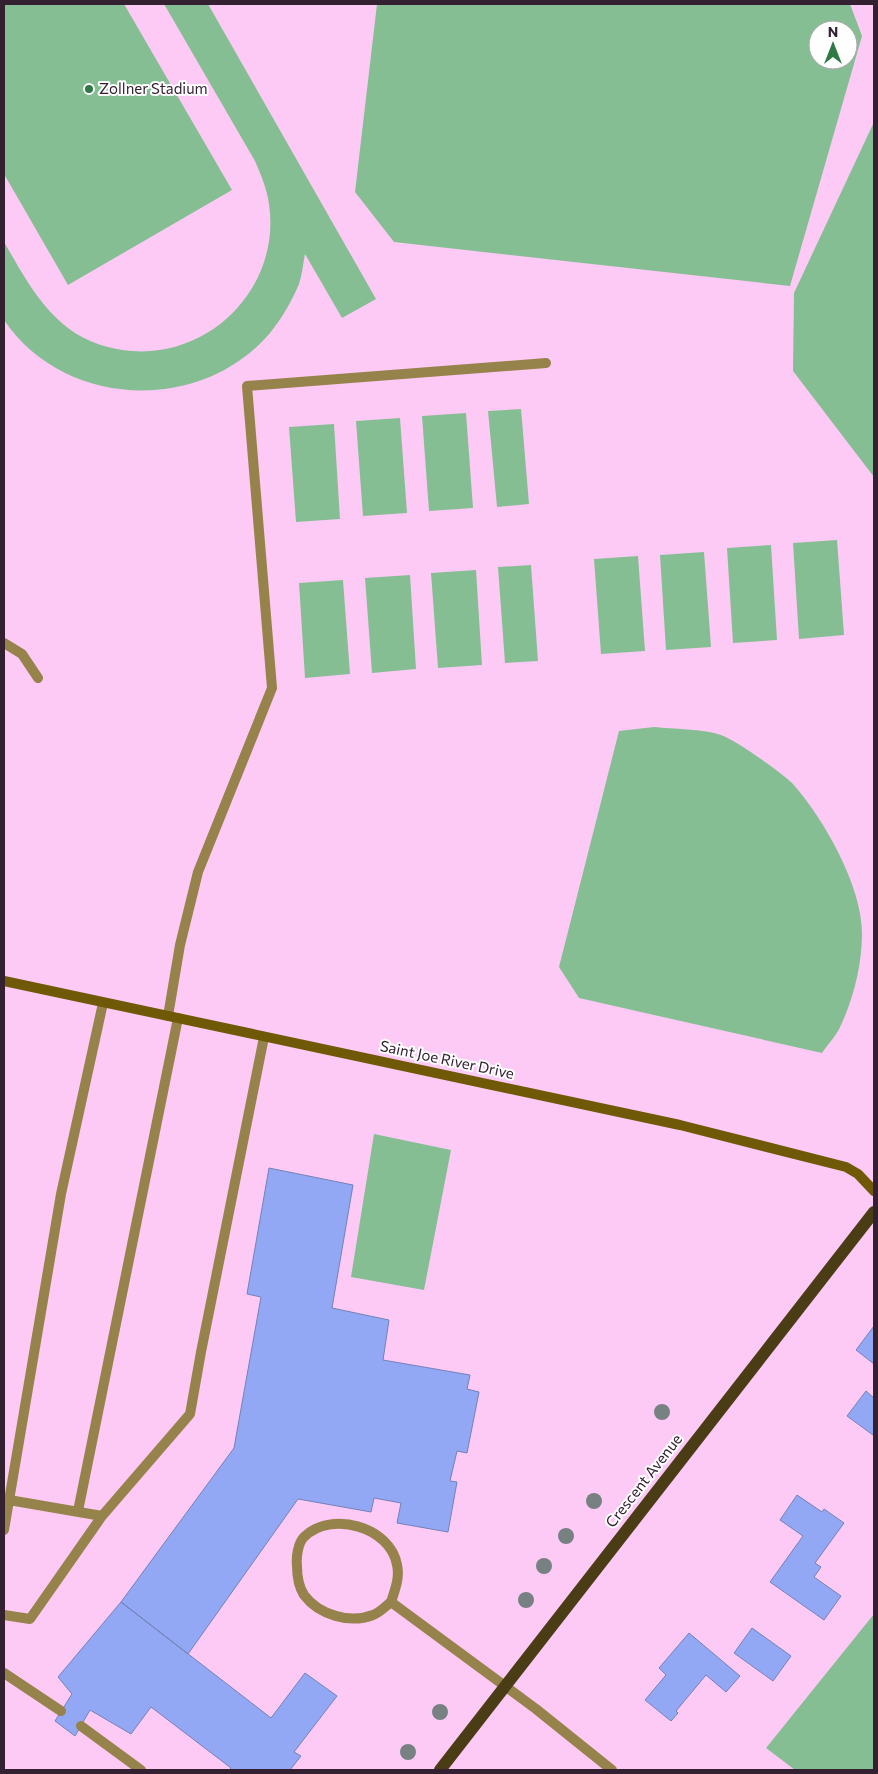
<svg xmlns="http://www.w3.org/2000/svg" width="878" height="1774" font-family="Commissioner,sans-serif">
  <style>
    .green { fill: #86be94; fill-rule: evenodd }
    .building { fill: #93a8f4; stroke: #7382b6 }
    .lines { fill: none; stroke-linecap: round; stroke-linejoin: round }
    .lane { stroke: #96834c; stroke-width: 10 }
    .secondary { stroke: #6f5907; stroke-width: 10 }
    .primary { stroke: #4a3d16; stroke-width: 12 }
    .tree { fill: #778181 }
    .poi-dot { fill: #2f7947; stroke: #fefefe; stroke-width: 2 }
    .labels { text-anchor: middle; stroke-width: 4; stroke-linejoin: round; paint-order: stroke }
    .poi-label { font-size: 15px; fill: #332031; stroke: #fefefe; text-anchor: start }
    .street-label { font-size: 15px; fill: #332031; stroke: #fefefe }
  </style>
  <rect width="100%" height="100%" fill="#fdcaf6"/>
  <path class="green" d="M4 4H124L232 190 68 285 4 174Z
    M164 4H208L376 299 342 318 305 254C303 264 302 275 299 284 292 301 282 318 270 333 201 414 64 409 4 320V242C24 276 41 310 75 333 97 347 126 353 151 351 225 345 280 277 269 204 267 189 261 175 255 161Z
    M377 4H850L862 36 790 286 394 242 355 192ZM818 30H848V60H818Z
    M874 122V477L793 371 794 293Z
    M521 409 529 504 497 507 488 411Z
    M466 413 473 508 429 511 422 416Z
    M400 418 407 513 363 516 356 421Z
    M334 424 340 519 296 522 289 427Z
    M837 540 844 635 799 639 793 543Z
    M771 545 777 640 733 643 727 548Z
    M704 552 711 647 666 650 660 555Z
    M638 556 645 651 601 654 594 559Z
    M531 565 538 661 505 663 498 567Z
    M476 570 482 665 438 668 431 573Z
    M410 575 416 669 372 673 365 578Z
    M343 580 350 674 305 678 299 583Z
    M654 727C672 729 705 729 721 735 736 740 782 773 793 784 824 819 862 886 862 933 862 964 854 997 841 1025 837 1035 828 1044 822 1053L579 998 559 967 619 731Z
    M374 1134 451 1150 424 1290 351 1277Z
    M874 1614V1770H795L766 1748Z"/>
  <path class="building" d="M269 1168 353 1185 332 1308 389 1320 383 1360 470 1375 467 1389 479 1392 467 1453 457 1451 450 1481 457 1482 448 1532 397 1523 401 1503 374 1498 371 1512 298 1499 188 1654 121 1602 234 1448 261 1297 247 1294Z
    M874 1326V1364L856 1350Z
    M866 1391 874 1398V1433L873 1435 847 1416Z
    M797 1495 822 1512 824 1509 844 1523 815 1563 821 1567 814 1577 841 1596 824 1620 770 1582 803 1536 780 1520Z
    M121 1602 271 1718 305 1673 337 1696 294 1752 301 1756 290 1770H229L231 1768 151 1707 131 1734 90 1710 75 1736 55 1721 72 1694 58 1677Z
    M752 1628 791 1656 773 1681 734 1653Z
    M689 1633 740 1676 726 1692 706 1675 676 1711 678 1713 671 1721 645 1700 666 1675 659 1668Z"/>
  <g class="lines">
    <path class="lane" d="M4 643 22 654 38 678
      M168 1016 180 945 198 872 272 688 247 386 546 363
      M9 1500 102 1516 190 1414 201 1352 264 1037
      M78 1511 178 1018
      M4 1530 61 1194 103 1003
      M391 1602C386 1606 379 1613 373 1615 350 1624 319 1615 304 1595 299 1587 297 1575 297 1566 296 1557 298 1543 304 1537 331 1510 391 1527 397 1565 400 1577 395 1590 391 1602L536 1709 612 1770
      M4 1615 30 1619 102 1516
      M4 1673 61 1711
      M81 1726 141 1770"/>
    <path class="secondary" d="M4 981 680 1125 846 1167 858 1174 874 1191"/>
    <path class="primary" d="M440 1770 874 1212"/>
  </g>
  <g class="tree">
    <circle cx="662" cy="1412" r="8"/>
    <circle cx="594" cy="1501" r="8"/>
    <circle cx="566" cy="1536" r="8"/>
    <circle cx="544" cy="1566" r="8"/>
    <circle cx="526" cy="1600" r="8"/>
    <circle cx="440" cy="1712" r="8"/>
    <circle cx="408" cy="1752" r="8"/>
  </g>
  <circle class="poi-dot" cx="89" cy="89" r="5"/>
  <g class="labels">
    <g class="poi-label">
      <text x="99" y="94">Zollner Stadium</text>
    </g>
    <g class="street-label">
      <text transform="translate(447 1060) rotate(12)" y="5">Saint Joe River Drive</text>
      <text transform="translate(644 1481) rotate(-52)" y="5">Crescent Avenue</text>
    </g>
  </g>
  <rect width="878" height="1774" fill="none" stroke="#332031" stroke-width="10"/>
  <g transform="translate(833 45)"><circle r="24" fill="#fefefe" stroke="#ada5ac"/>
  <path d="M0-4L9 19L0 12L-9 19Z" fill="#2f7947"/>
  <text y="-8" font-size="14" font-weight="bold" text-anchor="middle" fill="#332031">N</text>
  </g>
</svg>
